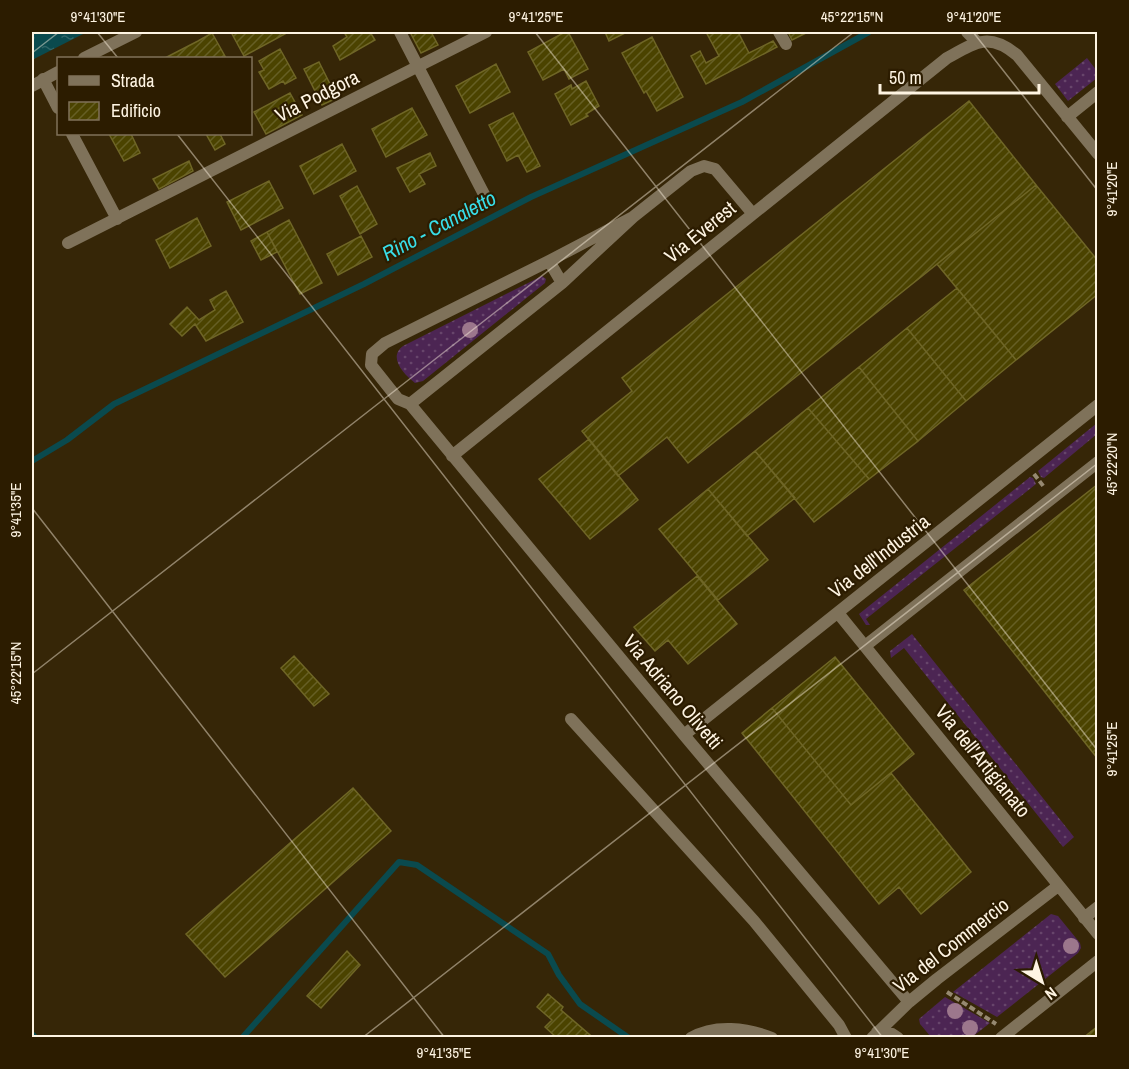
<svg xmlns="http://www.w3.org/2000/svg" width="1129" height="1069" font-family="'Archivo Narrow',sans-serif">
  <style>
    .grass { fill: url(#grass-dots) }
    .water { fill: url(#water-ripples) }
    .lines { fill: none; stroke-linecap: round; stroke-linejoin: round }
    .stream { stroke: #0a4a4e; stroke-width: 6 }
    .building { fill: url(#building-hatch); stroke: #6f6626; stroke-width: 1.5 }
    .path { stroke: #968971; stroke-width: 4; stroke-dasharray: 6 3; stroke-linecap: butt }
    .pedestrian { stroke: #7f725a; stroke-width: 12 }
    .minor { stroke: #7f725a; stroke-width: 12 }
    .tree { fill: #9c778c }
    .ticks { fill: none; stroke: #fef4e2; stroke-width: 1.5; stroke-opacity: 0.45 }
    .labels { text-anchor: middle; stroke-width: 4.5; stroke-linejoin: round; paint-order: stroke }
    .street-label { font-size: 20px; fill: #fef4e2; stroke: #2c1c00 }
    .water-label { font-size: 21px; font-style: italic; fill: #38dee8; stroke: #2c1c00 }
    .neatline { fill: none; stroke: #fef4e2; stroke-width: 2 }
    .ticks-label { font-size: 15px; text-anchor: middle; fill: #fef4e2 }
  </style>
  <defs>
    <pattern id="grass-dots" width="8" height="8" patternUnits="userSpaceOnUse" patternTransform="scale(1.5)"><rect width="8" height="8" fill="#4c2553"/><path d="M2 2h.1M6 6h.1" fill="none" stroke="#67456b" stroke-width="1.8" stroke-linecap="round"/></pattern>
    <pattern id="water-ripples" width="26" height="14" patternUnits="userSpaceOnUse" patternTransform="scale(1.5)"><rect width="26" height="14" fill="#0a4a4e"/><path d="M2 4q2-2 4 0t4 0M15 11q2-2 4 0t4 0" fill="none" stroke="#2f6567"/></pattern>
    <pattern id="building-hatch" width="6" height="6" patternUnits="userSpaceOnUse" patternTransform="scale(1.5)"><rect width="6" height="6" fill="#4b4300"/><path d="M-1 1l2-2M0 6l6-6M5 7l2-2" fill="none" stroke="#665f25"/></pattern>
  </defs>
  <rect width="100%" height="100%" fill="#362607"/>
  <path class="grass" d="M1087 58 1097 71V78L1068 101 1055 84Z
    M542 276 546 279 545 283 423 381 415 383C403 374 388 357 403 346Z
    M1097 423V434L1044 478 1041 477 1038 471Z
    M1030 477 1033 478 1036 484 866 619 870 625H866L859 614Z
    M912 634 1074 837 1063 847 904 648 891 658 890 651Z
    M1051 914 1058 916 1080 943 1081 948 1078 953 997 1017 953 992Z
    M945 997 990 1023 972 1037H931L920 1024 919 1019Z"/>
  <path class="water" d="M32 32H87L32 60Z"/>
  <g class="lines">
    <path class="stream" d="M32 461 67 440 114 404 364 284 531 197 742 102 869 32
      M32 1034 36 1038
      M242 1038 399 862 417 865 548 954 559 975 580 1004 629 1038"/>
  </g>
  <path class="building" d="M231 32H284L285 34 244 56Z
    M344 32H370L375 40 340 60 333 46 347 37Z
    M410 32H431L438 45 421 53Z
    M565 32H568L588 69 569 79 564 69 543 80 528 52Z
    M605 32H627L609 41Z
    M706 32H738L749 53 773 41 777 47 706 84 691 56 700 51 706 63 719 56Z
    M788 32H808L792 40Z
    M212 33 226 58H165L198 41Z
    M652 37 683 97 657 111 646 91 644 93 622 53Z
    M280 49 296 78 285 84 283 81 269 89 259 72 264 70 259 61Z
    M319 62 337 98 322 105 304 69Z
    M496 64 510 92 470 113 456 86Z
    M586 81 599 106 586 114 588 116 571 125 555 94 571 85 572 89Z
    M290 93 302 115 266 134 254 112Z
    M969 101 1036 185 688 463 667 437 618 476 582 431 632 391 622 378Z
    M412 108 427 135 386 157 372 129Z
    M513 113 540 166 527 172 518 155 507 161 489 125Z
    M109 134H131L140 153 124 161Z
    M206 134H220L225 144 215 150Z
    M342 144 356 171 314 194 300 166Z
    M430 153 436 166 419 174 425 184 410 192 397 168Z
    M189 161 193 171 159 189 153 179Z
    M269 181 283 208 241 230 227 202Z
    M1036 185 1098 261V294L1016 360 937 264Z
    M357 186 377 224 360 234 340 196Z
    M197 218 211 246 170 268 156 240Z
    M289 220 322 283 300 294 267 232Z
    M267 232 277 252 261 260 251 241Z
    M361 236 372 257 338 275 327 254Z
    M957 288 1016 360 966 401 907 328Z
    M226 291 243 322 206 341 195 324 182 336 170 324 187 307 199 320 215 310 210 300Z
    M907 328 966 401 918 441 859 367Z
    M859 367 918 441 869 479 808 408Z
    M808 408 869 479 814 522 755 451Z
    M589 439 638 500 590 539 539 479Z
    M755 451 795 498 747 536 708 489Z
    M1098 484V759L964 590Z
    M708 489 768 560 718 600 659 529Z
    M697 576 737 624 688 664 668 640 655 651 634 627Z
    M294 656 329 694 314 706 281 668Z
    M835 657 914 754 851 805 772 708Z
    M772 708 851 805 891 773 971 872 921 914 899 887 879 904 742 733Z
    M353 788 391 831 225 977 186 934Z
    M347 951 360 965 321 1008 307 996Z
    M548 994 563 1007 561 1010 590 1035 588 1038H557L545 1027 552 1020 537 1007Z
    M1098 1026V1038H1083Z"/>
  <g class="lines">
    <path class="path" d="M1034 474 1044 487
      M947 992 996 1024"/>
    <path class="pedestrian" d="M967 32 976 41"/>
    <path class="minor" d="M400 32 488 202
      M779 32 786 44
      M84 58 136 32
      M43 79 58 108
      M32 86 58 72
      M1067 117 1098 92
      M72 134 117 219
      M633 217 549 261 385 343 372 354 371 365 398 399 410 404 684 735 909 1002
      M68 243 486 32
      M549 261 562 283
      M410 404 562 283 633 217 691 171 704 166 715 169 753 214
      M452 456 947 58C976 42 989 32 1017 55L1098 154
      M838 613 1098 934
      M865 646 1098 462
      M571 719 754 921 839 1025 846 1038
      M684 735 1098 405
      M1084 918 1098 907
      M877 1032 892 1034 898 1038
      M691 1038C715 1024 747 1028 772 1038
      M872 1038 909 1002 937 979 1058 886
      M1001 1038 1098 961"/>
  </g>
  <g class="tree">
    <circle cx="470" cy="330" r="8"/>
    <circle cx="1071" cy="946" r="8"/>
    <circle cx="955" cy="1011" r="8"/>
    <circle cx="970" cy="1028" r="8"/>
  </g>
  <path class="ticks" d="M97 32 118 58M535 32 1098 751M973 32 1098 191M32 53 59 32M177 134 883 1038M32 508 445 1038M32 674 854 32M362 1038 1098 463"/>
  <g class="labels">
    <g class="street-label">
      <text transform="translate(317 96) rotate(-27)" y="7">Via Podgora</text>
      <text transform="translate(700 232) rotate(-39)" y="7">Via Everest</text>
      <text transform="translate(879 556) rotate(-38)" y="7">Via dell'Industria</text>
      <text transform="translate(673 692) rotate(50)" y="7">Via Adriano Olivetti</text>
      <text transform="translate(983 761) rotate(51)" y="7">Via dell'Artigianato</text>
      <text transform="translate(951 945) rotate(-38)" y="7">Via del Commercio</text>
    </g>
    <g class="water-label">
      <text transform="translate(439 226) rotate(-28)" y="7">Rino - Canaletto</text>
    </g>
  </g>
  <rect width="1129" height="1069" fill="none" stroke="#2c1c00" stroke-width="66"/>
  <rect x="57" y="57" width="195" height="78" fill="#2c1c00" stroke="#80725a" stroke-width="1.5"/>
  <rect x="69" y="76" width="30" height="9" fill="#7f725a" stroke="#80725a" stroke-width="1.5"/>
  <text x="111" y="87" font-size="18" fill="#fef4e2">Strada</text>
  <rect x="69" y="102" width="30" height="18" fill="url(#building-hatch)" stroke="#80725a" stroke-width="1.5"/>
  <text x="111" y="117" font-size="18" fill="#fef4e2">Edificio</text>
  <g transform="translate(1042 982) rotate(142)" stroke="#2c1c00" stroke-width="4.5" paint-order="stroke">
  <path d="M0-4.5L10 22L0 15L-10 22Z" fill="#fef4e2"/>
  <text y="-9" font-size="16" font-weight="bold" text-anchor="middle" fill="#fef4e2">N</text>
  </g>
  <path d="M880 84v9h159v-9" fill="none" stroke="#fef4e2" stroke-width="3"/>
  <text x="889" y="84" font-size="18" fill="#fef4e2" stroke="#2c1c00" stroke-width="4.5" paint-order="stroke">50 m</text>
  <rect x="33" y="33" width="1063" height="1003" class="neatline"/>
  <g class="ticks-label">
    <text x="98" y="22">9°41'30"E</text>
    <text x="536" y="22">9°41'25"E</text>
    <text x="852" y="22">45°22'15"N</text>
    <text x="974" y="22">9°41'20"E</text>
    <text transform="translate(1112 189) rotate(-90)" y="5">9°41'20"E</text>
    <text transform="translate(1112 464) rotate(-90)" y="5">45°22'20"N</text>
    <text transform="translate(16 510) rotate(-90)" y="5">9°41'35"E</text>
    <text transform="translate(16 673) rotate(-90)" y="5">45°22'15"N</text>
    <text transform="translate(1112 749) rotate(-90)" y="5">9°41'25"E</text>
    <text x="444" y="1058">9°41'35"E</text>
    <text x="882" y="1058">9°41'30"E</text>
  </g>
</svg>
